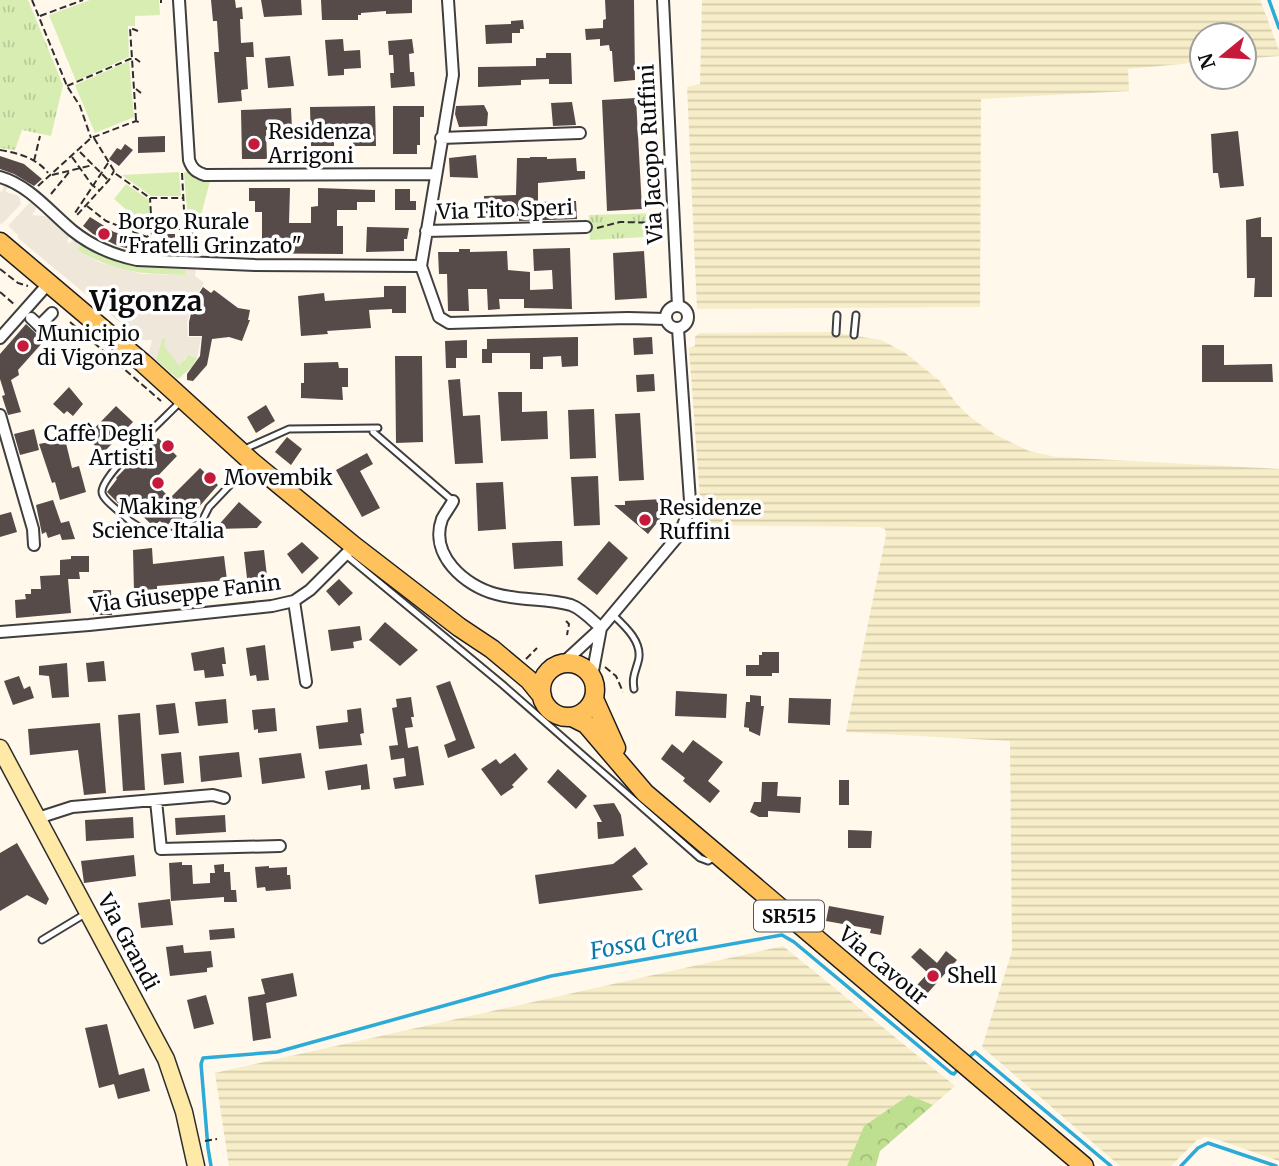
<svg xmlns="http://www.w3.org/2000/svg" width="1279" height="1166" font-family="Merriweather,serif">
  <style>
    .farmland { fill: url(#farmland-rules) }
    .grass { fill: #d8edb2 }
    .forest { fill: url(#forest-crowns) }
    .park { fill: url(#park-tufts) }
    .plaza { fill: #efe7da }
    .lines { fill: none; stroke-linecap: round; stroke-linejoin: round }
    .stream { stroke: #2cabd8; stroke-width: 3.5 }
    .building { fill: #564b48 }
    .lane-casing { stroke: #3f3f3f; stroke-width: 9 }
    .street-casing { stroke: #3f3f3f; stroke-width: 14 }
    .secondary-casing { stroke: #2e2e2e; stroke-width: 19 }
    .primary-casing { stroke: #1d1d1d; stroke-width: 21 }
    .path { stroke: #2e2e2e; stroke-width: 2; stroke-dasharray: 7 3.5; stroke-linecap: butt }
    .lane { stroke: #fff; stroke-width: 5 }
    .street { stroke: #fff; stroke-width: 10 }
    .secondary { stroke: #ffe9a6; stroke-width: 16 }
    .primary { stroke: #ffc15b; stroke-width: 18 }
    .poi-dot { fill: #c7193a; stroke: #fff; stroke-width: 2.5 }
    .labels { text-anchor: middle; stroke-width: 7; stroke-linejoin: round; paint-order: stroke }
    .shield { fill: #fff; stroke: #555; stroke-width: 2 }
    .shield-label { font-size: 19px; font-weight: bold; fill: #0c0c0c }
    .poi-label { font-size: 21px; fill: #0c0c0c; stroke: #fff; text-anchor: start }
    .street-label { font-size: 21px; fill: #0c0c0c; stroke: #fff }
    .water-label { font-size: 23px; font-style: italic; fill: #0c79a8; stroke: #fff }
    .district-label { font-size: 28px; font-weight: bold; fill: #0c0c0c; stroke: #fff }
  </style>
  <defs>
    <pattern id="farmland-rules" width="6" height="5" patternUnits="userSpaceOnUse" patternTransform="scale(1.75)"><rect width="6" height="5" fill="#f7edc9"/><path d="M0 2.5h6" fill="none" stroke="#d3caab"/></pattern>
    <pattern id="forest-crowns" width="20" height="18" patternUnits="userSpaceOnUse" patternTransform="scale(1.75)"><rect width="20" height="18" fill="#bedf90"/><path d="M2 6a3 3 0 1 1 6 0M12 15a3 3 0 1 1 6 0" fill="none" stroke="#a2be7b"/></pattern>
    <pattern id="park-tufts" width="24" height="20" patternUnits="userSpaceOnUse" patternTransform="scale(1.75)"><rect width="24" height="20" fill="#d8edb2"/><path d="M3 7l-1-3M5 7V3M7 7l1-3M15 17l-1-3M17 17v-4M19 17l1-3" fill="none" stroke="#b8ca98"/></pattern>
  </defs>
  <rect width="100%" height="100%" fill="#fff8eb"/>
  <path class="farmland" d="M702 0H1260L1279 50V56L1244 59V35H1202V62L1128 69 1129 91 981 99 980 307 697 309 687 87 700 84Z
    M831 332 881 340 904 352 940 381 956 403 970 417 996 435 1029 451 1056 457 1279 469V1161L1213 1138 1205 1137 1197 1140 1171 1166H1120L982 1047 1012 951 1010 741 846 732 886 535 885 529 880 527 702 525 689 348 695 346V337L699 333Z
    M783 946 955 1086 933 1105 909 1095 864 1126 847 1166H229L215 1073Z"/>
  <path class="grass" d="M90 0H159L160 15 135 16V26H128L129 57 76 81 49 15Z
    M129 61 134 117 95 133 75 85Z
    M187 171 196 179 210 181 200 219H193L187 209 184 173Z
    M179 172 181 196H151L122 175Z
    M126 184 149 200V221L142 222 134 219 131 229 123 227 128 211 114 199Z
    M81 242 186 266 185 275C140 274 118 273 77 250Z
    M166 338 184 361 188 355 197 358 192 367 178 379 156 360 162 339Z"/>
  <path class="forest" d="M909 1095 933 1105 880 1151 876 1166H847L864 1126Z"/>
  <path class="park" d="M0 0H28L63 85 51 136 22 130 15 150 0 148Z
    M662 213 664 236 590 240 589 215Z"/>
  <path class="plaza" d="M4 183 8 184 6 192 19 196 21 204 2 224 0 223V191L2 192Z
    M31 201 38 206 32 215 45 216 69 237 67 242 70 243 74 237 81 242 77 250 101 263 142 274 185 275 186 266 196 267 195 276 204 283 193 301 187 322 188 337H201L197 358 188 355 179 366 164 346 166 338 162 339 156 360 149 353 152 340H141L18 238V235L8 226Z"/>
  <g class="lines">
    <path class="stream" d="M1269 0 1279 28
      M966 1060 975 1052 1111 1166
      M211 1166 208 1148 201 1064 203 1058 277 1052 551 976 782 935 794 942 951 1073 954 1074 959 1068
      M1181 1166 1198 1148 1208 1143 1276 1166"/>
  </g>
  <path class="building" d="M211 0H235L236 8 242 7 243 19H240L241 43 253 42 254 57H246L248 89 241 90 242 101 218 103 214 52H219L217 21H213Z
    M261 0H301L302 15 264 17Z
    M321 0H412V13L386 14V11L361 13V15H358V20H322Z
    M605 0H634L635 80 614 82 612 51H610L609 45 600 46V39L586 40 585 29 603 28V20L606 19Z
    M523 20 524 29H520V33H512V43L486 44 485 25 511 24V21Z
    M343 39 344 51 360 50 361 68 344 69V75L328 76 325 40Z
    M412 39 414 53 409 54 410 72H414L415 86 391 88 390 73H394L393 55H389L388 41Z
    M546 53H571L572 84H549V79L521 80V85L478 87V67L536 66V58H546Z
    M290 56 294 86 268 88 265 58Z
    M636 98 642 209 607 211 602 100Z
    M572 102 576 125 553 126 551 103Z
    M484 105 488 113 487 126 459 127 455 114 456 106Z
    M375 106 376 146H353V130H334V146H311L310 107Z
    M393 106H424V117H420V145H417V154H393Z
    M291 108 292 130H266L267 159H242L241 110Z
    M1238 131 1244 186 1220 188 1218 173H1213L1211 134Z
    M165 136V152L138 153V137Z
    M125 144 133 150 119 166 109 159 117 148 121 150Z
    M476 155 478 178 450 177 449 158Z
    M0 156 24 164 42 179 34 186 14 174 0 169Z
    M530 157H547V159L576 158 577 171H585V179L538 183V202L576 201 577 219 519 221V216L482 217 481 202H484V196L516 195 517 158H530Z
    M249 188H290L289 223H311V207L318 206V188L375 190V202H357V210H337V226H343V254L212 253V243L262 244V212H255V201H249Z
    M395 189H410V201H416V210H395Z
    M90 217 114 232 140 240 139 251 118 246 93 234 83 226Z
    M1261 217V237H1272V297H1254L1255 278H1247L1246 220Z
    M367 227 409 228 407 239H404V251L366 252Z
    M162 234H175V241H189V252L162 251Z
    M570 248 572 309 524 308V299H499L500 309 488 310 487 289H468L469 311H448L447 274H439L438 252H459V249H470V252L507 251 508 270 530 272V290L553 289 552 270 534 271 533 249Z
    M644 251 647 298 615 300 613 253Z
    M384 286H406V313H392V309L369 310 371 328 327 331 328 334 301 336 298 296 324 293 325 301 384 297Z
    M203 287 211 293 214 290 238 308 250 310 248 320H250L242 341 229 337 212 339 207 365 193 381 187 380V374L200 356 202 336H189V322L194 301Z
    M26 324 44 341 18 370 19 375 11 380 21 412 8 415 2 396 5 395 0 379V354Z
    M578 337V366L562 367 561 356 543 357V369H530V353H492V363H482V349H487V339Z
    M652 337 653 354 634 355 633 338Z
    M467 340V358H456V368H446L445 341Z
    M1202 345H1224V365L1272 364 1273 382H1202Z
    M395 356H422L423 442 396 443Z
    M338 362 339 368H348V387H342L343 400 301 398V383H304V363Z
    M654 374 655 391 637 392 636 375Z
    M460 379 463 416 480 415 483 463 455 464 448 380Z
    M69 387 83 404 73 416 67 411 64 414 53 404Z
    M498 392H522V412L547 411 548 439 501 441Z
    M266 405 275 421 256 433 247 417Z
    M116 406 133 422 103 453 86 437Z
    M594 409 596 458 570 459 568 410Z
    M640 413 644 480 619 481 615 414Z
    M34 429 39 450 20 455 14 434Z
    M287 437 302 449 291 465 275 452Z
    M158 438 177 456 153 481 170 498 200 468 218 485 185 523 182 520 176 526 171 521 166 527 160 521 153 526 130 504 124 509 107 492 117 479 116 478 143 450 146 452Z
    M65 439 72 468 79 466 86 492 60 500 55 482 52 483 39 444Z
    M367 453 373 464 360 471 380 508 362 517 336 470Z
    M598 476 600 525 574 526 571 477Z
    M503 482 506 529 478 531 476 483Z
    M663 499 664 514 648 534 614 505H625V501Z
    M53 500 61 523 69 521 75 539 62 540 60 534 48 538 46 532 42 534 36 505Z
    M239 502 262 522 257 528 215 529Z
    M11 512 17 532 0 537V515Z
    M555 541H562L563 566 514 569 512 543Z
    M609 541 628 558 597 595 577 579Z
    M302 542 319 558 302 574 287 554Z
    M152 548 153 564 224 556 227 580 157 586V589L134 591 133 550Z
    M264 550 268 585 248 587 244 552Z
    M71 556H89V572H79L80 579H68L71 613 16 618 15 600 26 599 25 594H31V589H41L40 576 60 575V560L71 559Z
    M339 579 353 593 339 606 326 591Z
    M93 590H111L112 615H93Z
    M385 622 418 650 400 666 369 640Z
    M360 626 362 640 353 642 354 648 331 651 328 630Z
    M265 645 269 680 257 681 256 675 250 676 246 648Z
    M224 647 226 664H222L224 676 205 678 204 670 194 671 191 653Z
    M762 652H779V673H772V676H746V665H759V655H762Z
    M104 661 106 681 88 682 86 663Z
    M67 663 69 697 52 698 49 676 39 675V666Z
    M19 676 24 689 30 686 34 698 13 705 4 681Z
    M450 681 475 748 448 758 444 745 456 740 436 686Z
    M676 691 727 694 726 718 675 716Z
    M750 695 761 696V706H764L760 736 749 731V728L744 727 746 702H750Z
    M411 697 414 717H411L413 727 405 728 408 748 418 746 424 785 395 789 393 778 406 776 404 758 391 760 389 746 398 745 392 708 397 707 396 699Z
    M789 698 831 699 830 725 788 723Z
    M226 699 228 723 198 726 195 702Z
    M175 703 179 733 159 735 156 705Z
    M275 708 277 731 258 733V729L254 730 252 710Z
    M361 708 364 733 360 734 362 745 319 749 316 726 348 722 347 710Z
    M140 713 145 790 123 791 118 715Z
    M100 723 106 793 84 795 78 750 30 755 28 729Z
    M693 740 723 762 708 781 720 791 710 803 683 781 685 778 661 759 672 744 683 753Z
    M181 752 184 783 164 785 161 754Z
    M239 752 242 777 201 782 199 756Z
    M301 753 305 778 262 784 259 758Z
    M515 753 528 769 512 785 514 787 501 796 481 769 496 759 500 764Z
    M367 764 370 789 361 790V785L328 790 325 771Z
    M558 769 587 796 576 809 547 782Z
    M839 780H849V805H839Z
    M762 782H778L777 796 801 797 800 813 768 811V817H759L750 812 754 802H761Z
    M614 803 621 815 624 836 598 839 597 822H602L593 805Z
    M225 815 226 832 176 835 175 818Z
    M133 817 134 838 86 841 85 820Z
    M848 830 872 831 871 848H848Z
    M17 843 49 899 46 905 27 895 0 911V853Z
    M635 847 648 864 632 876 643 890 539 904 535 875 613 864Z
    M134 855 136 876 84 883 81 861Z
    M182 862V865H192L193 884 210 883V873H215L214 865 224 864V872H230L231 890H236L237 902H224V897L171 901 169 863Z
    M269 866V868L287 867V875H290L291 889 266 891 265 887 257 888 255 867Z
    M170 899 173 925 141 928 138 903Z
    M829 906 884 916 881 935 870 933 871 929 826 921Z
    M234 928 235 938 210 940 209 930Z
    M183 945 184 953 211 951 213 967 207 968V972L170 976 166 947Z
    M920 948 937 963 946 951 957 960 918 1004 908 995 928 973 911 957Z
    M293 973 297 996 266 1003 271 1038 253 1041 248 997 265 994 261 979Z
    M206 995 214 1024 194 1029 187 1000Z
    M107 1024 119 1075 144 1068 150 1091 118 1099 114 1084 99 1088 85 1028Z"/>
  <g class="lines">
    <g class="lane-casing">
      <path id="lane" d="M836 333 837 315
        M854 335 856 315
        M180 402C166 417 101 475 102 492 102 499 118 510 123 515 144 535 161 535 189 532L203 519 209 507 250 464
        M373 432 453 501
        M245 452 249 447 289 429 378 428
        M346 555 503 685 700 858 708 861 715 857
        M612 614C625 626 644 643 638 662 635 673 632 677 634 689
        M42 940 85 914"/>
    </g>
    <g class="street-casing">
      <path id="street" d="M179 0 189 160C192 169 196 172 205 175L436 174
        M663 0 678 306
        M441 138 580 133
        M0 177C29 185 51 213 73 231 93 247 113 255 137 260L255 265 421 266 453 75 448 0
        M426 231 586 227
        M421 266 439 317 449 323 628 318 666 319
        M666 317a11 11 0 1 1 22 0a11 11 0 1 1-22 0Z
        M31 318 49 335
        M39 326 52 313
        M0 338 48 284
        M0 415 33 529 34 545
        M453 501C450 507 445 513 442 519 429 555 465 586 496 594 520 601 547 598 571 605 582 609 592 620 601 628
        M294 601 306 682
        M0 632 89 625 272 606 294 601 310 590 354 546
        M563 663 601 628 679 535 688 513 690 501 678 329
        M592 676 601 628
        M156 801 161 849 280 846
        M38 818 72 807 213 795 224 798"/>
    </g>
    <g class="secondary-casing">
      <path id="secondary" d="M0 748 166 1059 184 1112 196 1166"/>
    </g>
    <g class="primary-casing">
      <path id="primary" d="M0 242 143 363 252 462 354 546 459 627 492 649 529 680 542 696
        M541 690a27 27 0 1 1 54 0a27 27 0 1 1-54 0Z
        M594 699 616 748
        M572 717 586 724 645 793 1084 1166"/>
    </g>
    <path class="path" d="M32 0 67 86 80 106 91 138
      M161 0V3
      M40 16 83 0
      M67 86 130 59H136L140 62
      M136 89 141 93
      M136 120 130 28 138 31
      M94 138 116 174 150 198H184
      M0 150C18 153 37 158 48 173
      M80 152 108 180
      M72 157 92 185 99 190
      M34 161 40 136
      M108 163 75 213 77 215 109 180 114 171
      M182 173 184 210 193 221 191 252
      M52 175 93 165
      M38 186 91 138 136 121 141 123
      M51 194 70 171
      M87 206 106 221 147 237 152 233 150 198
      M597 228 620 222 664 223
      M152 229H192
      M146 249 147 238
      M0 269 18 283 28 286
      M0 292 15 305
      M70 322 161 401
      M566 621 569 624 567 635
      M526 659 537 648
      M605 667 616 676 623 692
      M205 1141 217 1139"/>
    <use href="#lane" class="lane"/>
    <use href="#street" class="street"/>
    <use href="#secondary" class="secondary"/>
    <use href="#primary" class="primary"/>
  </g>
  <g class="poi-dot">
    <circle cx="254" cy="144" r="7"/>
    <circle cx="104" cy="234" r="7"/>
    <circle cx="23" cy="346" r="7"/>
    <circle cx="168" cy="446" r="7"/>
    <circle cx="210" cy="478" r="7"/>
    <circle cx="158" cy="483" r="7"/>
    <circle cx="645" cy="520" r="7"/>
    <circle cx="933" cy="976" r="7"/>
  </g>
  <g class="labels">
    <rect class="shield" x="754" y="900.5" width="70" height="31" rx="5"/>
    <g class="shield-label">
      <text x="789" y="923">SR515</text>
    </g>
    <g class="poi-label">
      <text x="268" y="139">Residenza<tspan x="268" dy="24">Arrigoni</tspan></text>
      <text x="118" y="229">Borgo Rurale<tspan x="118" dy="24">"Fratelli Grinzato"</tspan></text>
      <text x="37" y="341">Municipio<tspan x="37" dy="24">di Vigonza</tspan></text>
      <text x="154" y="441" text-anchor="end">Caffè Degli<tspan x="154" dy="24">Artisti</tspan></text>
      <text x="224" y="485">Movembik</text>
      <text x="158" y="514" text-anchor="middle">Making<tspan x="158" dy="24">Science Italia</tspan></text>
      <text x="659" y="515">Residenze<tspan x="659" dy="24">Ruffini</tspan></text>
      <text x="947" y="983">Shell</text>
    </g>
    <g class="street-label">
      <text transform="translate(651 154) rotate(-93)" y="7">Via Jacopo Ruffini</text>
      <text transform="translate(505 210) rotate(-2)" y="7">Via Tito Speri</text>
      <text transform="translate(185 594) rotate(-7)" y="7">Via Giuseppe Fanin</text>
      <text transform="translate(128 942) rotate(62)" y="7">Via Grandi</text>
      <text transform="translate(883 966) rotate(40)" y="7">Via Cavour</text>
    </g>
    <g class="water-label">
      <text transform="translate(644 942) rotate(-10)" y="8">Fossa Crea</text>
    </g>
    <g class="district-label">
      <text x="146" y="311">Vigonza</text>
    </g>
  </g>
  <g transform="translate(1223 56) rotate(252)"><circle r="33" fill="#ffffff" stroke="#9e9e9e" stroke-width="2"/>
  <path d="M0-5L12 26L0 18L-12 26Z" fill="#c7193a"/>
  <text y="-10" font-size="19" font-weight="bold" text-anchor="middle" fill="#0c0c0c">N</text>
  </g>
</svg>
